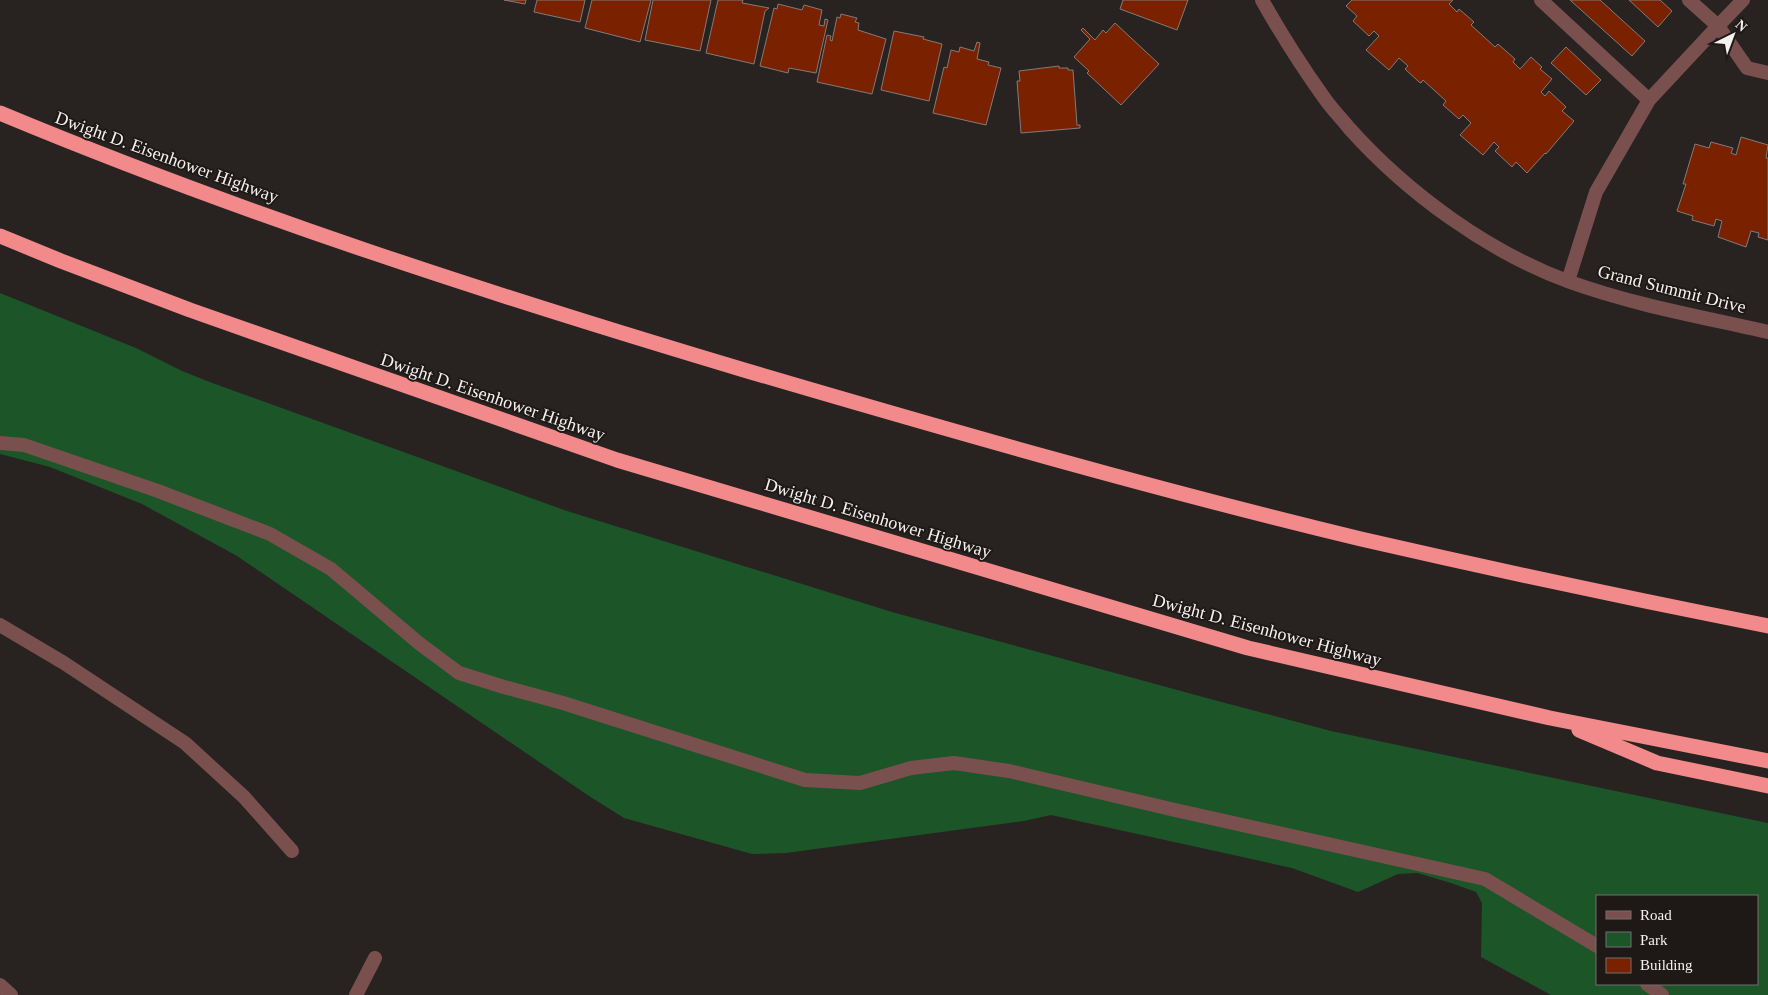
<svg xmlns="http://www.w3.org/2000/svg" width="1768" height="995" font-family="'Times New Roman',serif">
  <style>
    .green { fill: #1b5528; fill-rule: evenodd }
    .building { fill: #7a2100; stroke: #827b79 }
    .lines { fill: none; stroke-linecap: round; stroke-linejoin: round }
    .service { stroke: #7a504f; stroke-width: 14 }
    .minor { stroke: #7a504f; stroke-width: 14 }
    .motorway { stroke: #f2898a; stroke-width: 15 }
    .labels { text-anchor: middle; stroke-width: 4; stroke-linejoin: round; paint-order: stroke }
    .street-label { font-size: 18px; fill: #f4f1ef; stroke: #1e1917 }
  </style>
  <rect width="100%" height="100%" fill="#282320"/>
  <path class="green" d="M0 293 136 348 182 371 215 384 567 511 892 612 1214 700 1331 731 1768 823V995H1551L1481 957 1482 903 1476 892 1451 883 1417 873 1398 874 1358 892 1292 868 1051 815 1024 821 786 853 752 854 624 818 589 796 237 556 142 504 50 467 0 454ZM1597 896H1757V984H1597Z"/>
  <path class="building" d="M504 0H526L525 4Z
    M537 0H585L580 22 534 12Z
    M592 0H651L640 42 585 28Z
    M653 0H711L700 51 645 40Z
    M718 0H743L742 3 769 8 765 11 754 64 706 53Z
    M1123 0H1188L1177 30 1120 9Z
    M1352 0H1453L1449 4 1457 12 1459 9 1474 22 1471 25 1495 47 1498 44 1515 59 1513 62 1520 69 1531 57 1542 67 1540 69 1552 79 1541 92 1545 96 1549 91 1566 107 1562 111 1574 121 1546 154 1545 153 1527 173 1516 162 1512 167 1495 151 1499 147 1494 142 1483 155 1460 135 1471 123 1463 115 1459 119 1443 105 1446 101 1423 80 1421 83 1419 82 1405 69 1408 66 1399 58 1389 70 1366 50 1379 36 1374 31 1369 36 1353 21 1357 16 1346 6Z
    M1570 0H1600L1645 41 1632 56Z
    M1629 0H1660L1672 11 1658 27Z
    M778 4 802 10 804 5 822 10 819 25 824 26 825 19 828 20 816 73 789 68 788 73 760 66 774 8 777 9Z
    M841 14 857 18 855 22 859 23 858 30 886 39 872 94 817 82 827 35 831 36 830 40 832 41 837 17 840 18Z
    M1115 23 1159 64 1121 105 1087 73 1089 71 1074 57 1090 39 1081 30 1083 28 1095 40 1103 30 1106 33Z
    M894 31 924 37 923 39 942 44 929 101 881 90Z
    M977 42 980 43 977 59 989 62 988 65 1001 68 986 125 933 113 944 67 947 68 951 50 959 52 960 47 974 51Z
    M1566 47 1601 80 1586 95 1551 63Z
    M1059 66V68H1068V70H1073L1077 125H1080V128L1021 133 1017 81H1020L1019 71Z
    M1741 137 1768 145 1766 158H1768V240L1758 237 1759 233 1751 231 1746 247 1718 237 1722 221 1716 219 1714 226 1692 220 1693 216 1677 211 1686 184H1683L1695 144 1709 148 1711 142 1733 148 1731 153 1736 155Z"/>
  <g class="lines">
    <path class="service" d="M1541 0 1649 100
      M1689 0 1718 26 1743 0
      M1568 281 1596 192 1649 100 1718 26 1747 68 1768 73
      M0 443 24 445 158 491 270 534 331 569 420 644 459 673 504 687 563 703 805 780 860 783 911 768 954 763 1009 771 1175 810 1485 879 1597 946
      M0 625 64 663 185 743 244 797 292 851
      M1647 984 1662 995
      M0 985 11 995
      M356 995 375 958"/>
    <path class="minor" d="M1262 0C1281 34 1302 67 1325 99 1332 109 1341 118 1349 128 1407 193 1488 252 1570 282 1634 305 1702 317 1768 332"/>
    <path class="motorway" d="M0 113C242 214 493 295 744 370 948 430 1153 489 1361 539 1496 570 1632 599 1768 626
      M0 236 61 261 190 310 617 460 1248 648 1550 718 1768 761
      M1579 730 1657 763 1768 786"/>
  </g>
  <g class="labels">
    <g class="street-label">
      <text transform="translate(167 157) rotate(20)" y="6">Dwight D. Eisenhower Highway</text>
      <text transform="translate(1672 289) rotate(14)" y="6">Grand Summit Drive</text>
      <text transform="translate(493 397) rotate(19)" y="6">Dwight D. Eisenhower Highway</text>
      <text transform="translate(878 518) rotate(17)" y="6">Dwight D. Eisenhower Highway</text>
      <text transform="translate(1267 630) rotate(15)" y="6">Dwight D. Eisenhower Highway</text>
    </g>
  </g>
  <rect x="1596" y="895" width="162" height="90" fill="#1e1917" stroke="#746f6d"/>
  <rect x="1606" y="911" width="25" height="8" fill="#7a504f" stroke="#746f6d"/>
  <text x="1640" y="920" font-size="15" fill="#f4f1ef">Road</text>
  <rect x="1606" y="932" width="25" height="15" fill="#1b5528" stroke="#746f6d"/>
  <text x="1640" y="945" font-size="15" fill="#f4f1ef">Park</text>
  <rect x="1606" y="958" width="25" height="15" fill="#7a2100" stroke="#746f6d"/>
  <text x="1640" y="970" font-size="15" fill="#f4f1ef">Building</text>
  <g transform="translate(1733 35) rotate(42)" stroke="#1e1917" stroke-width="4" paint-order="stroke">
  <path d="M0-4L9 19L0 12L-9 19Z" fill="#f4f1ef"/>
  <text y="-8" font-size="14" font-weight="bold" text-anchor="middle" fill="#f4f1ef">N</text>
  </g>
</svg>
